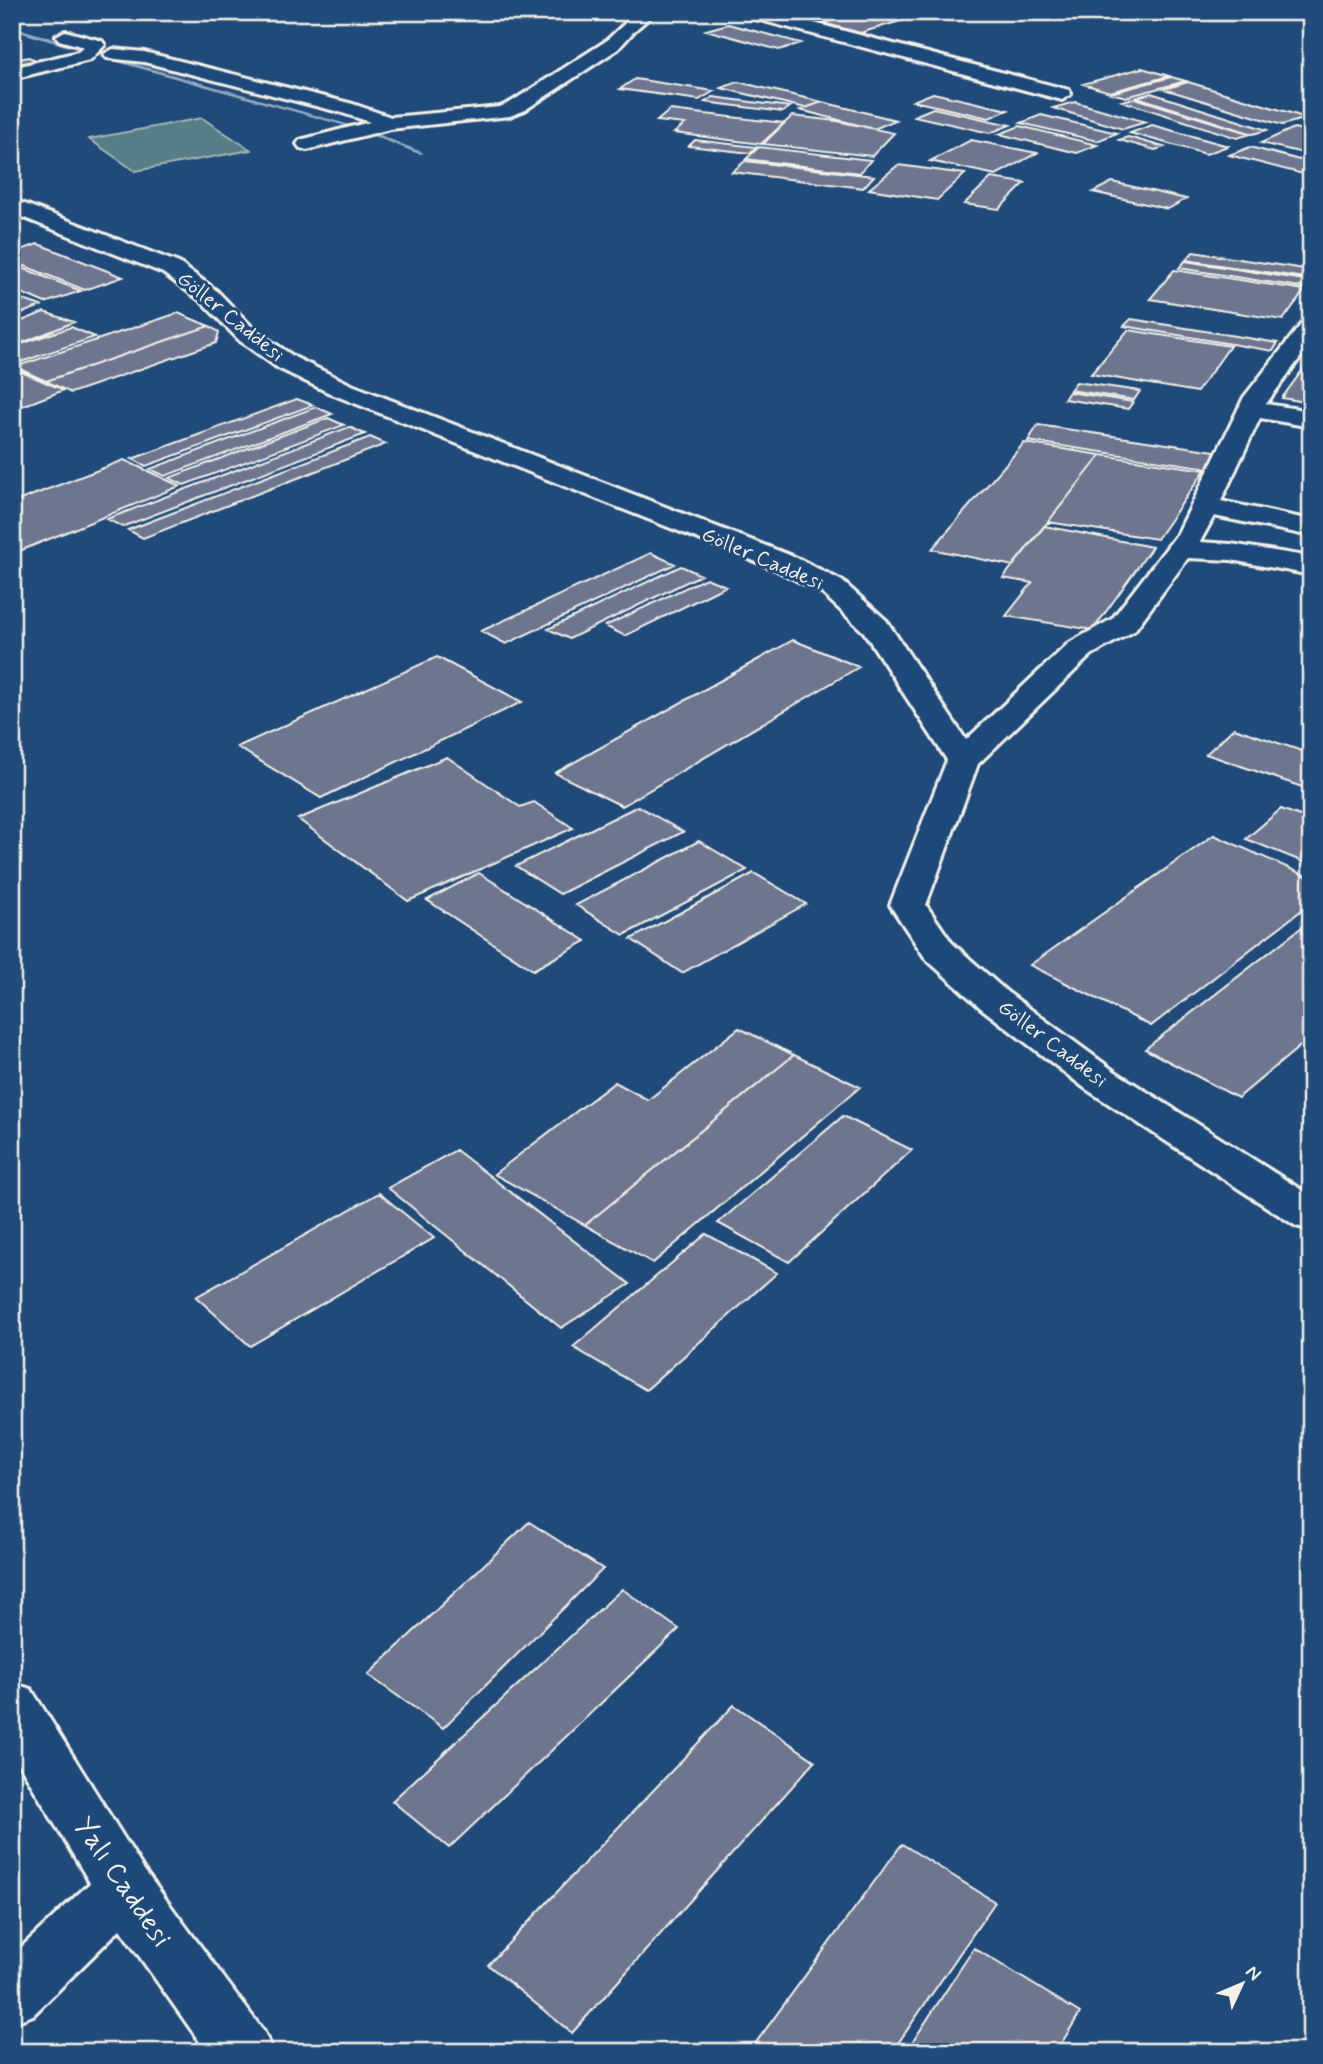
<svg xmlns="http://www.w3.org/2000/svg" width="1323" height="2064" font-family="Mynerve,sans-serif">
  <style>
    .green { fill: #567e86; stroke: #a5b8b7; stroke-width: 2 }
    .lines { fill: none; stroke-linecap: round; stroke-linejoin: round }
    .stream { fill: #92aac0; fill-rule: evenodd }
    .building { fill: #6d748f; stroke: #f4f1e8; stroke-width: 2 }
    .minor-casing { stroke: #f4f1e8; stroke-width: 6 }
    .minor { fill: #1f4a7a; fill-rule: evenodd }
    .labels { text-anchor: middle; stroke-width: 6; stroke-linejoin: round; paint-order: stroke }
    .far-street-label { font-size: 21px; fill: #f4f1e8; stroke: #1f4a7a }
    .near-street-label { font-size: 28px; fill: #f4f1e8; stroke: #1f4a7a }
  </style>
  <rect width="100%" height="100%" fill="#1f4a7a"/>
  <filter id="ink" filterUnits="userSpaceOnUse"><feTurbulence type="fractalNoise" baseFrequency=".0143" numOctaves="2"/><feDisplacementMap in="SourceGraphic" scale="14" xChannelSelector="R" yChannelSelector="G"/><feConvolveMatrix kernelMatrix="1 2 1 2 8 2 1 2 1" color-interpolation-filters="sRGB"/></filter>
  <g filter="url(#ink)">
    <path class="green" d="M202 118 251 150 135 171 89 139Z"/>
    <g class="lines">
      <path class="stream" d="M12 26 86 49 87 50 82 51 12 30Z
        M103 56H107L361 128 356 129 103 58Z
        M371 133H375L424 153 419 154 371 135Z"/>
    </g>
    <path class="building" d="M860 12H931L860 33 823 23Z
      M728 24 801 43 779 50 706 30Z
      M28 57 37 60 12 66V61Z
      M1142 68 1169 76 1110 92 1083 84Z
      M1171 77 1186 81 1126 97 1111 93Z
      M635 79 714 91 699 100 620 89Z
      M738 82 822 102 805 108 721 88Z
      M1188 82 1307 118 1282 125 1164 89Z
      M933 93 1008 110 989 118 913 101Z
      M1151 93 1267 130 1253 134 1137 97Z
      M713 97 790 107 783 112 705 102Z
      M1135 98 1251 134 1237 138 1122 101Z
      M822 102 896 120 874 129 800 110Z
      M1075 102 1146 122 1123 129 1053 108Z
      M933 108 1010 125 990 133 914 116Z
      M670 110 784 123 761 144 674 133 685 124 657 121Z
      M1041 115 1117 133 1097 141 1021 123Z
      M792 116 837 121 894 133 872 156 763 144Z
      M1152 125 1228 146 1206 154 1130 133Z
      M1020 126 1097 145 1077 153 999 134Z
      M1294 128 1311 132V155L1261 143Z
      M1128 137 1164 147 1155 150 1119 140Z
      M695 140 756 147 750 153 689 146Z
      M971 140 1037 153 996 175 930 161Z
      M759 147 871 160 860 173 746 159Z
      M1250 147 1311 163V176L1229 155Z
      M745 161 874 176 863 188 732 172Z
      M898 165 965 174 937 200 869 189Z
      M991 178 1025 183 999 209 964 204Z
      M1112 182 1186 199 1168 209 1093 192Z
      M38 244 123 277 85 290 12 261V253Z
      M1193 252 1311 270V279L1186 260Z
      M1185 261 1311 281 1306 288 1179 268Z
      M12 264 81 291 45 303 12 289Z
      M1174 270 1305 290 1283 320 1150 299Z
      M12 296 41 306 17 315 12 314Z
      M44 312 74 322 12 347V325Z
      M178 313 209 326 46 381 15 367Z
      M1131 319 1278 343 1273 351 1124 326Z
      M209 326 219 332 216 343 71 393 46 381Z
      M71 327 95 337 12 365V347Z
      M1128 330 1230 346 1197 392 1091 374Z
      M1306 365 1311 366V403L1282 398Z
      M12 368 64 390 12 410Z
      M1076 382 1140 391 1134 400 1070 390Z
      M1069 392 1133 402 1128 409 1064 399Z
      M297 399 313 405 146 466 132 459Z
      M316 407 332 414 165 476 150 469Z
      M328 418 344 425 184 485 169 478Z
      M1038 425 1215 451 1208 468 1028 441Z
      M349 427 365 434 122 527 107 519Z
      M370 437 386 444 143 538 128 530Z
      M1024 443 1101 455 1013 566 932 549Z
      M1101 455 1205 470 1157 539 1048 522Z
      M124 460 180 486 12 554V503Z
      M1044 526 1152 547 1093 630 1006 616 1032 583 1003 578Z
      M651 553 675 564 506 644 481 631Z
      M681 566 701 575 569 639 548 629Z
      M706 578 726 586 625 636 605 626Z
      M793 640 859 667 622 806 555 773Z
      M437 657 522 702 321 798 237 747Z
      M1234 728 1311 754V790L1206 754Z
      M447 757 520 807 534 802 573 828 408 901 298 819Z
      M638 806 683 832 560 894 516 866Z
      M1281 809 1311 820V865L1246 839Z
      M1214 835 1311 878V903L1151 1026 1030 965Z
      M699 841 747 870 624 935 576 905Z
      M479 873 586 941 533 970 427 900Z
      M754 873 806 904 682 973 631 939Z
      M1311 920V1037L1238 1098 1145 1049Z
      M739 1028 794 1055 585 1225 494 1174 615 1082 648 1100Z
      M794 1055 860 1087 653 1263 585 1225Z
      M843 1116 912 1150 789 1262 718 1223Z
      M456 1150 630 1284 561 1328 388 1188Z
      M379 1193 434 1238 250 1346 196 1297Z
      M706 1234 777 1273 646 1390 573 1347Z
      M529 1522 603 1569 443 1728 368 1675Z
      M622 1589 679 1629 449 1848 392 1801Z
      M734 1705 815 1761 572 2033 488 1965Z
      M902 1844 995 1902 892 2052H749Z
      M974 1948 1080 2013 1056 2052H906Z"/>
    <g class="lines">
      <g class="minor-casing">
        <path id="minor" d="M637 12H656L635 30 618 49 525 110 510 116 390 129 307 150 300 148 297 144 300 140 370 122 339 112 144 62 107 58 104 54 113 49 144 52 353 104 391 117 500 107 511 102 606 41Z
          M743 12H772L1069 90 1071 94 1062 100 1055 98 745 16Z
          M65 31 102 41 105 45 90 60 12 79V68L78 52 84 47 59 40 56 36Z
          M12 199 179 263 217 291 256 331 296 358 352 385 797 558 842 581 886 620 966 740 1069 643 1112 619 1178 533 1244 397 1303 322 1311 320V343L1266 404 1311 411V427L1260 418 1221 501 1311 520V536L1214 516 1200 542 1231 544 1311 557V575L1231 560 1188 558 1134 631 1091 655 978 764 926 905 952 943 1007 992 1114 1071 1311 1196V1230L1296 1226 1086 1089 981 1008 926 959 890 905 947 760 864 632 822 593 777 570 334 395 278 368 240 341 201 301 163 273 12 213Z
          M12 1683 31 1689 144 1870 264 2032 273 2052H207L120 1929 33 2015 12 2023V1956L90 1883 12 1752Z"/>
      </g>
      <use href="#minor" class="minor"/>
    </g>
  </g>
  <g class="labels">
    <g class="far-street-label">
      <text transform="translate(231 316) rotate(39)" y="7">Göller Caddesi</text>
      <text transform="translate(763 558) rotate(23)" y="7">Göller Caddesi</text>
      <text transform="translate(1053 1043) rotate(37)" y="7">Göller Caddesi</text>
    </g>
    <g class="near-street-label">
      <text transform="translate(124 1881) rotate(56)" y="10">Yalı Caddesi</text>
    </g>
  </g>
  <rect width="1323" height="2064" fill="none" stroke="#1f4a7a" stroke-width="42"/>
  <rect x="21" y="21" width="1281" height="2022" fill="none" stroke="#f4f1e8" stroke-width="2.5" filter="url(#ink)"/>
  <g transform="translate(1242 1984) rotate(46)" stroke="#1f4a7a" stroke-width="5" paint-order="stroke">
  <path d="M0-5L12 26L0 18L-12 26Z" fill="#f4f1e8"/>
  <text y="-10" font-size="19" font-weight="bold" text-anchor="middle" fill="#f4f1e8">N</text>
  </g>
</svg>
